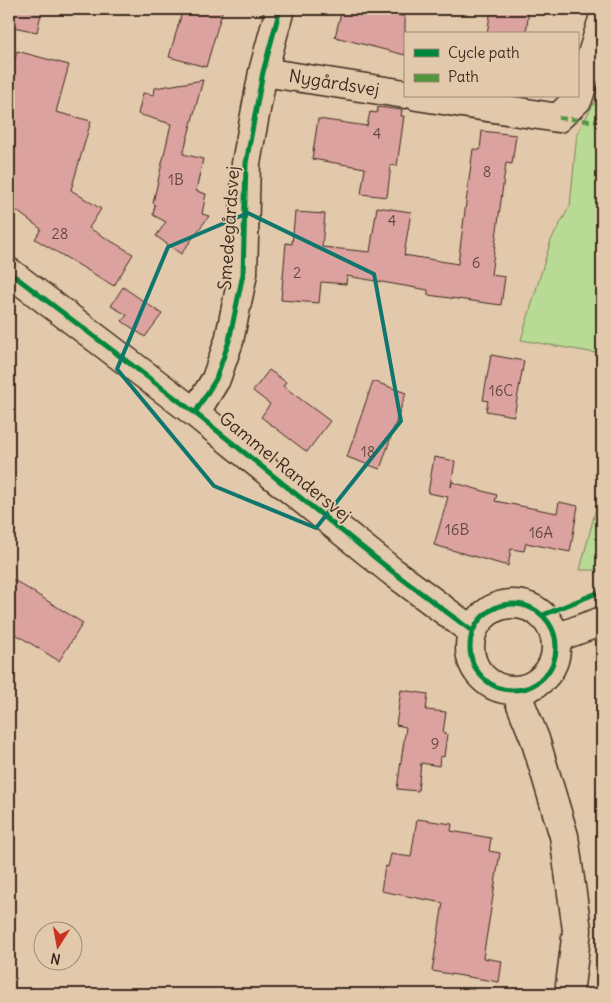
<svg xmlns="http://www.w3.org/2000/svg" width="611" height="1003" font-family="Delius,sans-serif">
  <style>
    .green { fill: #b8da94; stroke: #7a8259 }
    .building { fill: #dca29f; stroke: #3b2a1e }
    .lines { fill: none; stroke-linecap: round; stroke-linejoin: round }
    .minor-casing { stroke: #3b2a1e; stroke-width: 31 }
    .minor { stroke: #e3c9ab; stroke-width: 28 }
    .quiet { stroke: #51953d; stroke-width: 4; stroke-dasharray: 8 4; stroke-linecap: butt }
    .cycleway-casing { stroke: #e3c9ab; stroke-width: 8 }
    .cycleway { stroke: #00873e; stroke-width: 5 }
    .marked { fill: none; stroke: #0f766e; stroke-width: 4; stroke-linejoin: round }
    .labels { text-anchor: middle; stroke-width: 4; stroke-linejoin: round; paint-order: stroke }
    .number-label { font-size: 15px; fill: #63483e }
    .street-label { font-size: 18px; fill: #3b2a1e; stroke: #e3c9ab }
  </style>
  <rect width="100%" height="100%" fill="#e3c9ab"/>
  <filter id="ink" filterUnits="userSpaceOnUse"><feTurbulence type="fractalNoise" baseFrequency=".02" numOctaves="2"/><feDisplacementMap in="SourceGraphic" scale="10" xChannelSelector="R" yChannelSelector="G"/><feConvolveMatrix kernelMatrix="1 2 1 2 8 2 1 2 1" color-interpolation-filters="sRGB"/></filter>
  <g filter="url(#ink)">
    <path class="green" d="M602 89V354L521 340 551 240 570 206 577 133Z
      M602 485V570H580Z"/>
    <path class="building" d="M9 9H42L37 32 9 26Z
      M183 9H223L206 67 169 57Z
      M342 9H388L387 12 405 17V55L335 37Z
      M491 9H529L526 34H487Z
      M17 51 69 65 56 112 91 121 71 190 101 209 89 228 133 254 114 286 35 239 41 229 9 205V80Z
      M203 80 183 154 203 159 196 191 206 194 202 214 209 216 181 254 156 236 166 222 153 215 155 205 153 203 171 124 138 114 143 93 154 95 155 88Z
      M378 107 402 110 401 116H404L397 166 391 165 387 197 361 194 365 168 312 159 318 119 367 126 370 112 377 113Z
      M482 131 516 135 512 164 506 163 491 275 505 277 501 305 428 295V290L347 276 346 284 321 282 319 303 281 300 286 243 292 244 295 212 325 214 322 247 370 252 377 207 411 212 404 255 458 264 473 149 480 150Z
      M123 287 162 314 145 337 122 321 127 315 111 306Z
      M491 355 524 361 514 416 486 411 488 401 483 400Z
      M269 370 286 382 283 386 330 421 307 452 261 417 270 404 253 391Z
      M373 381 406 393 380 469 347 457Z
      M434 457 455 461 451 487 452 482 497 495 495 501 557 513 559 502 578 506 570 552 526 543 524 551 511 549 508 566 434 545 448 497 428 493Z
      M9 577 83 623 59 661 9 630Z
      M401 690 428 694 426 710 446 712 443 733 447 734 444 757 440 756 439 766 421 763 418 791 397 789 406 727 396 725Z
      M417 819 452 824 451 831 491 838 489 851 500 853 483 958 502 961 499 982 432 971 443 903 381 891 385 866 388 867 391 854 411 857Z"/>
    <g class="lines">
      <g class="minor-casing">
        <path id="minor" d="M263 72 405 94
          M417 96 558 118 578 99 602 22
          M9 272 195 413 393 572 472 631
          M195 413 216 379 229 341 243 274 246 163 263 72 280 9
          M470 647a43 43 0 1 1 86 0a43 43 0 1 1-86 0Z
          M556 638 602 621
          M515 690 535 739 564 836 577 930 569 994"/>
      </g>
      <use href="#minor" class="minor"/>
      <path class="quiet" d="M558 118 602 122"/>
      <g class="cycleway-casing">
        <path id="cycleway" d="M9 272 195 413 393 572 472 631
          M195 413 216 379 229 341 243 274 246 163 263 72 280 9
          M470 647a43 43 0 1 1 86 0a43 43 0 1 1-86 0Z
          M543 615 602 591"/>
      </g>
      <use href="#cycleway" class="cycleway"/>
    </g>
  </g>
  <path class="marked" d="M248 213 374 274 401 421 316 528 214 486 117 369 168 247Z"/>
  <g class="labels">
    <g class="number-label">
      <text x="377" y="139">4</text>
      <text x="487" y="177">8</text>
      <text x="176" y="185">1B</text>
      <text x="392" y="226">4</text>
      <text x="60" y="239">28</text>
      <text x="476" y="268">6</text>
      <text x="297" y="278">2</text>
      <text x="501" y="396">16C</text>
      <text x="368" y="457">18</text>
      <text x="457" y="535">16B</text>
      <text x="541" y="538">16A</text>
      <text x="435" y="749">9</text>
    </g>
    <g class="street-label">
      <text transform="translate(334 83) rotate(9)" y="6">Nygårdsvej</text>
      <text transform="translate(229 228) rotate(-86)" y="6">Smedegårdsvej</text>
      <text transform="translate(285 467) rotate(39)" y="6">Gammel Randersvej</text>
    </g>
  </g>
  <rect width="611" height="1003" fill="none" stroke="#e3c9ab" stroke-width="30"/>
  <rect x="15" y="15" width="581" height="973" fill="none" stroke="#3b2a1e" stroke-width="2" filter="url(#ink)"/>
  <rect x="404" y="32" width="175" height="65" fill="#e3c9ab" stroke="#a08973"/>
  <rect x="414" y="49" width="25" height="8" fill="#00873e" stroke="#a08973"/>
  <text x="448" y="58" font-size="15" fill="#3b2a1e">Cycle path</text>
  <rect x="414" y="74" width="25" height="8" fill="#51953d" stroke="#a08973"/>
  <text x="448" y="82" font-size="15" fill="#3b2a1e">Path</text>
  <g transform="translate(58 946) rotate(191)"><circle r="24" fill="#e3c9ab" stroke="#a08973"/>
  <path d="M0-4L9 19L0 12L-9 19Z" fill="#c8321e"/>
  <text y="-8" font-size="14" font-weight="bold" text-anchor="middle" fill="#3b2a1e">N</text>
  </g>
</svg>
